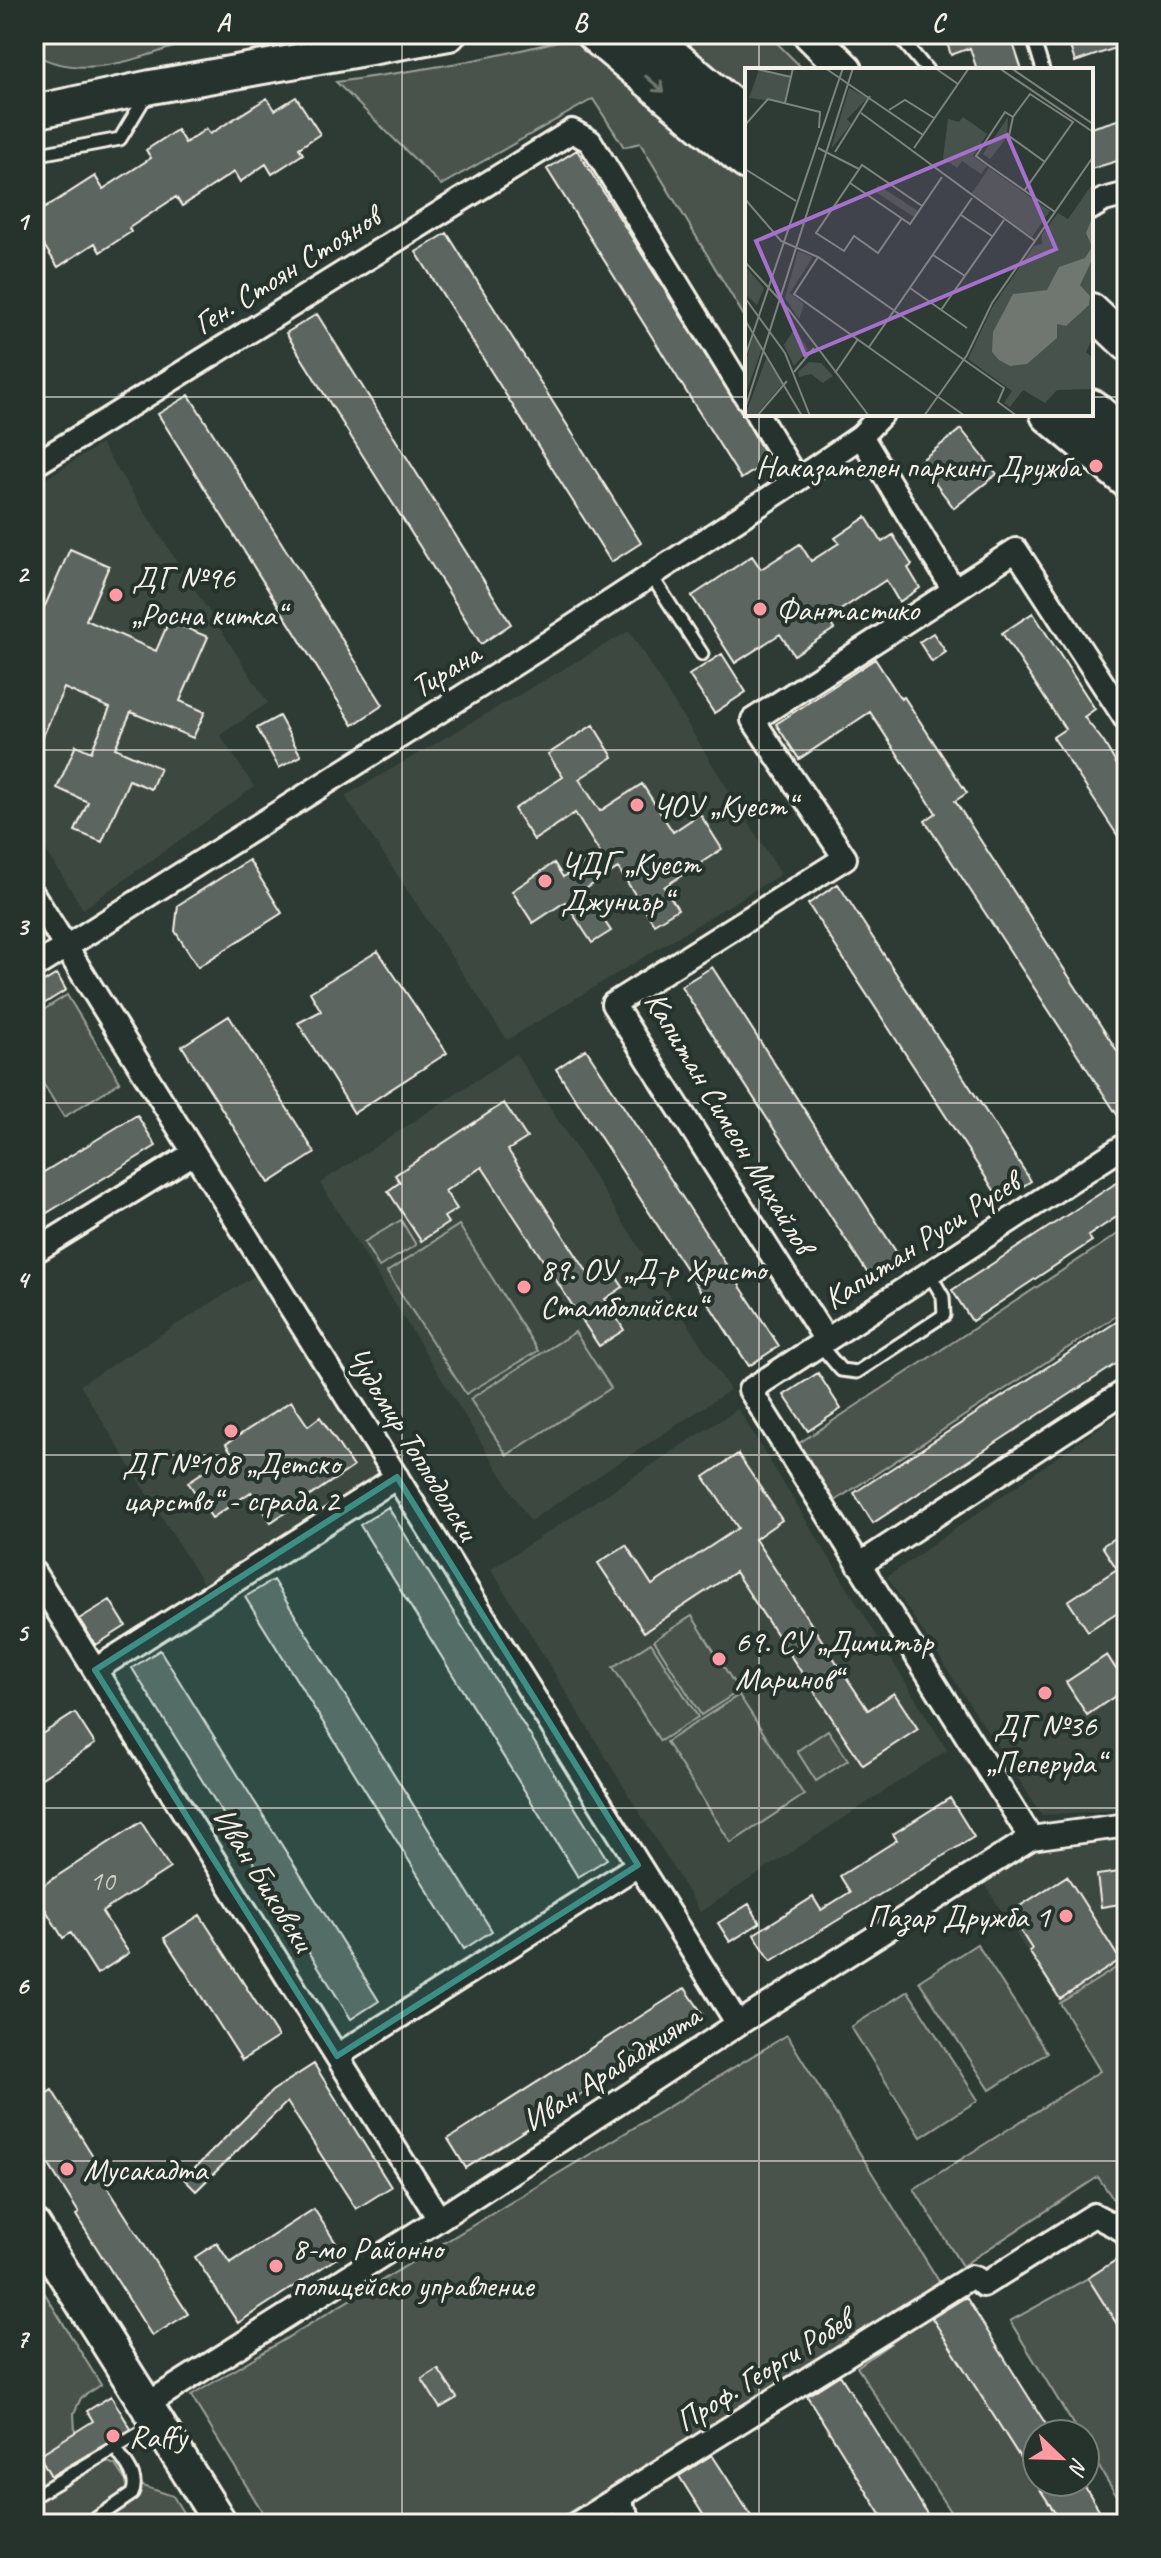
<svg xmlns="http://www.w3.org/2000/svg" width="1161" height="2558" font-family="Caveat,sans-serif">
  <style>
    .built { fill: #3c4841 }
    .green { fill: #48524c; stroke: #9ea29a; stroke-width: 2 }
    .building { fill: #5c655e; stroke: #f4f1e8; stroke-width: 2 }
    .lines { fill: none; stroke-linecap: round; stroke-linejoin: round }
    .lane-casing { stroke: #f4f1e8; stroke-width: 17 }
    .street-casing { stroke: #f4f1e8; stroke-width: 28 }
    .secondary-casing { stroke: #f4f1e8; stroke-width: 38 }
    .primary-casing { stroke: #f4f1e8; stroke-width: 42 }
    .lane { stroke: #26332d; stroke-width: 11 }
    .street { stroke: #26332d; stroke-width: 22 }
    .secondary { stroke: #26332d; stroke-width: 32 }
    .primary { stroke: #26332d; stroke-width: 36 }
    .oneway { stroke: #6e766e }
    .marked { fill: #3d8f86; fill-opacity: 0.2; stroke: #3d8f86; stroke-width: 6; stroke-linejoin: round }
    .grid { fill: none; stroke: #f4f1e8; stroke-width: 2; stroke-opacity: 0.55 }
    .poi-dot { fill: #ff9aa2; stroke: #26332d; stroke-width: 3 }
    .labels { text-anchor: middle; stroke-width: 8; stroke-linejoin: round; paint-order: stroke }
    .number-label { font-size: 28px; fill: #cecec6 }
    .street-label { font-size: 32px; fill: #f4f1e8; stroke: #26332d }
    .poi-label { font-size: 32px; fill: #f4f1e8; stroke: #26332d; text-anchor: start }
    .inset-road { fill: none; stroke: #7d847c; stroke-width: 2 }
    .view { fill: #a571cd; fill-opacity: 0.15; stroke: #a571cd; stroke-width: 4 }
    .inset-edge { fill: none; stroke: #f4f1e8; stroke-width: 4 }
    .neatline { fill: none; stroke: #f4f1e8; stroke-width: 3 }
    .grid-label { font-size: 26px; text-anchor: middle; font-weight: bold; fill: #f4f1e8 }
  </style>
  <rect width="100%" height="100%" fill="#2e3b34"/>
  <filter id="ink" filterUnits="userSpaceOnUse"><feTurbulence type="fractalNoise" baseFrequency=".0125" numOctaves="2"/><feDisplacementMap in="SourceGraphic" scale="16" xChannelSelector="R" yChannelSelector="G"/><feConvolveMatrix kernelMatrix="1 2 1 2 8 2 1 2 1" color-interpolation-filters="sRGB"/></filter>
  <g filter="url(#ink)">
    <path class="built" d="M101 444 268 703 220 735 254 787 83 909 34 831V486Z
      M629 631 781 874 507 1040 345 796Z
      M516 1054 730 1390 530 1521 320 1183Z
      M256 1275 382 1478 206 1588 80 1385Z
      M1127 1408V1809L1042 1815 887 1577Z
      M738 1409 947 1750 700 1912 491 1569Z
      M1127 1825V1961L1060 2003 976 1871 1031 1838Z"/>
    <path class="green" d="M34 34H201L202 37C150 54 86 84 34 54Z
      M670 34H768L804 70H747V98Z
      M569 38 747 184V321L640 143 624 147 593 99 441 185 336 82C414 71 493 59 569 38Z
      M67 995 120 1082 64 1117 34 1069V1016Z
      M401 1220 416 1245 379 1267 364 1242Z
      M459 1225 538 1351 466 1394 387 1272Z
      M1127 1228V1309L824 1508 787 1451Z
      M575 1332 611 1388 507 1455 470 1399Z
      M692 1616 739 1691 701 1715 654 1640Z
      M651 1643 698 1717 660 1741 613 1667Z
      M739 1695 804 1795 731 1843 666 1742Z
      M828 1730 848 1760 816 1781 797 1751Z
      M977 1944 1047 2053 990 2090 919 1981Z
      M1127 1961V2219L1098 2177 962 2266 914 2189 1100 2071 1060 2003Z
      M908 1991 978 2100 921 2137 851 2027Z
      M787 2035 940 2283 550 2524H270L191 2396Z
      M34 2276 101 2385 81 2398 74 2413 75 2432 88 2453 115 2465 125 2480 173 2496 190 2524H34Z
      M1088 2278 1127 2340V2513L1085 2444V2434H1079L1010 2321Z
      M931 2315 1062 2524H958L857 2367Z"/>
    <path class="building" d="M944 34H1010L1022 70H977L970 48 951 55Z
      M1066 34H1111L1116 48 1075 62Z
      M296 97 320 134 299 148 303 154 272 174 266 164 240 182 234 172 182 206 176 197 129 228 131 232 100 252 95 243 58 267 34 230V215L95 176 103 189 151 158 146 150 177 130 185 143 206 129 210 134 267 98 275 110Z
      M1127 117V158L1091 169V128Z
      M577 150 743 415 769 461 741 479 547 169Z
      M447 233 641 543 611 562 416 252Z
      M317 314 511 624 481 644 286 333Z
      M189 395 383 705 353 725 158 414Z
      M961 429 997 474 954 508 919 462Z
      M866 517 882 542 893 535 912 565 908 568 920 588 899 602 886 580 827 619 834 629 794 655 780 634 735 663 692 596 752 556 761 569 800 544 811 561 839 543 835 538Z
      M70 549 109 566 86 620 156 651 169 621 208 637 180 701 205 712 193 738 131 712 115 748 160 768 151 789 129 780 102 842 75 831 88 802 57 788 76 745 91 752 110 708 64 688 34 757V601L45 606Z
      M1033 613 1095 709 1084 717 1103 741 1127 782V850L1053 737 1065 729 1002 633Z
      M933 633 946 652 932 662 919 642Z
      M722 654 746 692 714 713 689 675Z
      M875 659 901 699 904 697 967 793 955 801 1127 1066V1130L925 821 936 813 870 712 799 759 776 724Z
      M279 716 301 756 279 768 257 728Z
      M593 725 613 757 579 779 600 811 642 784 673 832 700 814 722 849 664 887 678 909 654 924 618 868 584 890 611 931 592 943 565 902 533 923 512 891 554 863 563 877 600 853 575 813 534 840 514 809 563 777 548 754Z
      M249 860 282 913 198 967 175 931 178 905Z
      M838 884 1031 1181 1001 1201 808 904Z
      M378 951 447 1053 354 1113 298 1023 321 1011 310 992Z
      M712 967 904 1264 874 1283 681 986Z
      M57 974 66 990 34 1010V988Z
      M229 1016 315 1153 269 1183 182 1046Z
      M586 1049 779 1346 749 1366 556 1069Z
      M504 1103 527 1138 508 1150 595 1284 613 1272 623 1287 605 1299 624 1330 599 1346 482 1167 445 1191 457 1209 444 1217 448 1223 421 1241 388 1191 400 1182 395 1175Z
      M137 1115 156 1146 34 1221V1178Z
      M1127 1176V1210L1088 1236 1092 1241 972 1321 952 1290Z
      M1127 1315V1357L873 1523 854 1493Z
      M818 1373 841 1409 808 1431 784 1395Z
      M291 1401 308 1426 320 1417 353 1467 271 1522 251 1492 212 1518 188 1482 232 1453 226 1444Z
      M738 1454 782 1520 755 1539 868 1710 894 1693 918 1729 863 1765 735 1572 644 1632 598 1563 626 1545 652 1585 738 1528 704 1477Z
      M388 1507 607 1859 578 1877 360 1525Z
      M1127 1530V1606L1088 1631 1068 1601 1117 1569 1102 1546Z
      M273 1580 492 1931 464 1949 245 1597Z
      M110 1600 126 1626 96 1645 79 1619Z
      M160 1650 379 2001 351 2019 132 1668Z
      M1107 1655 1116 1669 1127 1662V1688L1087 1715 1066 1682Z
      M75 1713 95 1744 34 1783V1739Z
      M950 1798 974 1837 771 1961 754 1934 813 1897 821 1910 850 1892 840 1876 897 1840 893 1834Z
      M141 1822 170 1868 102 1912 129 1953 97 1974 71 1933 63 1938 34 1891Z
      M1127 1871V1903L1101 1907 1097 1875Z
      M1067 1876 1120 1960 1060 1999 1029 1951 1032 1949 1009 1913Z
      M749 1904 760 1923 730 1942 718 1923Z
      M200 1915 278 2037 242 2060 164 1938Z
      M685 1988 704 2016 466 2168 448 2139Z
      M314 2064 391 2187 356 2209 287 2102 196 2191 184 2179 272 2091Z
      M52 2090 98 2164 94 2166 188 2314 152 2336 76 2215 79 2213 34 2141V2102Z
      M314 2209 343 2254 238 2323 195 2257 217 2243 230 2263Z
      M1121 2257 1127 2267V2340L1088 2278Z
      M966 2297 1052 2434H1037V2482H1082L1108 2524H1062L932 2318Z
      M438 2369 457 2398 440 2408 422 2379Z
      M840 2375 917 2497 933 2524H887L807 2396Z
      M111 2396 131 2429 51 2476 39 2455 93 2421 87 2411Z
      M712 2455 727 2478 756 2524H709L679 2476Z"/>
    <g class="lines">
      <g class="lane-casing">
        <path id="lane" d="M897 34 927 70
          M1032 34 1043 70
          M34 155 120 139 147 94
          M651 575 702 654
          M819 1344 841 1370 857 1372 944 1315 943 1297 929 1273
          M34 2496 157 2423
          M88 2524 132 2494C140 2478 125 2463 116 2449"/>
      </g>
      <g class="street-casing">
        <path id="street" d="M1091 208 1104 200 1127 194
          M757 414 797 480
          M861 436 954 590
          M34 465 572 131 590 141 747 398
          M34 896 738 2024
          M34 967 549 642 797 480 861 436 882 414
          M34 1252 194 1153
          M826 1340 613 1004 845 858 753 720 1016 550 1127 721
          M859 1565 1127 1390
          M34 1573 439 2219
          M95 1670 397 1477
          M1031 1838 750 1390 1127 1144
          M337 2056 638 1865
          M146 2405 439 2219 738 2024 1031 1838 1127 1825
          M617 2499 632 2524
          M576 2524 971 2277 977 2279 983 2285 1094 2215 1123 2230 1127 2236"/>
      </g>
      <g class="secondary-casing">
        <path id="secondary" d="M810 34 846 70
          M34 112 151 87 449 34
          M1091 310 1127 344
          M34 2226 221 2524"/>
      </g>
      <g class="primary-casing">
        <path id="primary" d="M595 34 747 161
          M645 34 747 120
          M1091 408 1127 438
          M1049 414 1127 479"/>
      </g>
      <use href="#lane" class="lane"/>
      <use href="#street" class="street"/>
      <use href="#secondary" class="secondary"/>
      <use href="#primary" class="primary"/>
    </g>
    <defs><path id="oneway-shaft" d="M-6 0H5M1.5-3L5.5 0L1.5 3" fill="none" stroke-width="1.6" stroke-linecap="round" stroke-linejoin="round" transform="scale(2)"/></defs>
    <use class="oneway" href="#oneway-shaft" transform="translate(655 84) rotate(40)"/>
  </g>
  <path class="marked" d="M397 1477 638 1865 337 2056 95 1670Z"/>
  <path class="grid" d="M402 34V2524M759 34V70M34 397H747M1091 397H1127M759 414V2524M34 750H1127M34 1103H1127M34 1455H1127M34 1808H1127M34 2161H1127"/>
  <g class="poi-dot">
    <circle cx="1096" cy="466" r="8"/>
    <circle cx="116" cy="595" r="8"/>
    <circle cx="760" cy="609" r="8"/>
    <circle cx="637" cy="805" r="8"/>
    <circle cx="545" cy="881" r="8"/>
    <circle cx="524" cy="1287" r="8"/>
    <circle cx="231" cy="1431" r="8"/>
    <circle cx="719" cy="1659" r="8"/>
    <circle cx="1045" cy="1693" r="8"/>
    <circle cx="1066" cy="1916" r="8"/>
    <circle cx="67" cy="2169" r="8"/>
    <circle cx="276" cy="2266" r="8"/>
    <circle cx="113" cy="2436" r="8"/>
  </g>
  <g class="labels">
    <g class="number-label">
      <text x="102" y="1890">10</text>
    </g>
    <g class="street-label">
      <text transform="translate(286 270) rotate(-32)" y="11">Ген. Стоян Стоянов</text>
      <text transform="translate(445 670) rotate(-32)" y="11">Тирана</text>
      <text transform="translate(730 1122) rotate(59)" y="11">Капитан Симеон Михайлов</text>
      <text transform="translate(921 1240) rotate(-33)" y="11">Капитан Руси Русев</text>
      <text transform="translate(413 1443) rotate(58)" y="11">Чудомир Топлодолски</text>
      <text transform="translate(264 1879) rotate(58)" y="11">Иван Биковски</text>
      <text transform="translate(611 2068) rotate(-33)" y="11">Иван Арабаджията</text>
      <text transform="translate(763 2370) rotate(-32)" y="11">Проф. Георги Робев</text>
    </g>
    <g class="poi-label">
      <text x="1080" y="477" text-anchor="end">Наказателен паркинг Дружба</text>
      <text x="132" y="588">ДГ №96<tspan x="132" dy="37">„Росна китка“</tspan></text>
      <text x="776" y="620">Фантастико</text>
      <text x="653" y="816">ЧОУ „Куест“</text>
      <text x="561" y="874">ЧДГ „Куест<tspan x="561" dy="37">Джуниър“</tspan></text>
      <text x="540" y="1280">89. ОУ „Д-р Христо<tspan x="540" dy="37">Стамболийски“</tspan></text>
      <text x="231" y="1474" text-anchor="middle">ДГ №108 „Детско<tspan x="231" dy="37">царство“ - сграда 2</tspan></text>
      <text x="735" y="1652">69. СУ „Димитър<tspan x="735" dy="37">Маринов“</tspan></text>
      <text x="1045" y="1736" text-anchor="middle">ДГ №36<tspan x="1045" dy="37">„Пеперуда“</tspan></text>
      <text x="1050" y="1927" text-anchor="end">Пазар Дружба 1</text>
      <text x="83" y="2180">Мусакадта</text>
      <text x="292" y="2259">8-мо Районно<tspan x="292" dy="37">полицейско управление</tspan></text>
      <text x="129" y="2447">Raffy</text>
    </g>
  </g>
  <g transform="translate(745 68)">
    <rect width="348" height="348" fill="#2e3b34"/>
    <path d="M14 2 46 9 40 35 4 30ZM104 20 123 30 102 51 106 56 86 81ZM218 49 242 66 228 88 242 98 236 106 217 93 212 100 198 90 203 51 214 54ZM263 49 262 69 245 91 238 86ZM244 100 305 143 287 169 227 125ZM348 115V269L341 284 348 290V321L312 322 300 335 278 322 265 339 259 335 267 323 223 291 248 238 289 178 297 176V166L313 145 323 151ZM133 117 173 143 169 149 129 123ZM53 183 68 189 45 225 59 236 54 251 40 230ZM0 198 19 220 12 237 0 226ZM50 260 63 282 49 298 39 277ZM8 268 17 280 0 328V296ZM22 288 38 315 10 348H0ZM64 294 76 295 88 308 78 315 66 306 54 309 53 304Z" fill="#48524c"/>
    <path d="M348 148V190L335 217 345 228 344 237 321 258 312 256V270L282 296 265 298 254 292 247 284 248 264 268 226 302 222 314 199 340 190 347 179 341 165Z" fill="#6f7770"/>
    <path class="inset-road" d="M7 0 46 9M80 0 178 67M190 0 213 16M254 0 348 64M266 0 348 56M40 35 48 0M144 42 160 32 189 50M116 45 290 173M268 49 264 68 300 94M0 57 23 31 75 44 74 60M73 80 114 101M169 80 224 0M90 84 125 28M0 101 51 133M105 115 165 156 197 109M279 123 328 54 285 26 268 49 260 44 231 88 243 97 310 144M0 131 36 173 73 189 259 320 253 334 272 348M216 147 247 168M157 150 133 185 109 168 99 183 71 165 117 97 177 138M188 187 220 208M73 189 49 226 220 348M0 194 44 242 124 348M165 220 222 260M0 230 40 285 65 348M196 242 259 152M0 252 57 348M124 279 227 130M0 289 98 0M49 304 69 280M90 305 113 271M0 341 108 0M12 348 42 313M179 348 222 287 247 235 348 89"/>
    <path class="view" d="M262 67 311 181 60 287 11 173Z"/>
    <rect width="348" height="348" class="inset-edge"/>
  </g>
  <rect width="1161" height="2558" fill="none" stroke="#26332d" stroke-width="88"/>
  <g transform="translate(1061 2458) rotate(113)"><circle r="38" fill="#26332d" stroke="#787f78" stroke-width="2"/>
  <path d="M0-6L14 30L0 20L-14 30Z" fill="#ff9aa2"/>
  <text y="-12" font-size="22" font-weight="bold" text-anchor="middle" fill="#f4f1e8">N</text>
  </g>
  <rect x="44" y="44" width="1073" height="2470" class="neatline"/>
  <g class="grid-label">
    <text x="223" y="31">A</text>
    <text x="580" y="31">B</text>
    <text x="938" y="31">C</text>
    <text x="22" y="230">1</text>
    <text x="22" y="582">2</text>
    <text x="22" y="935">3</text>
    <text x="22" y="1288">4</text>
    <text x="22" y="1641">5</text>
    <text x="22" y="1994">6</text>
    <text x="22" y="2347">7</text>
  </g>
</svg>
